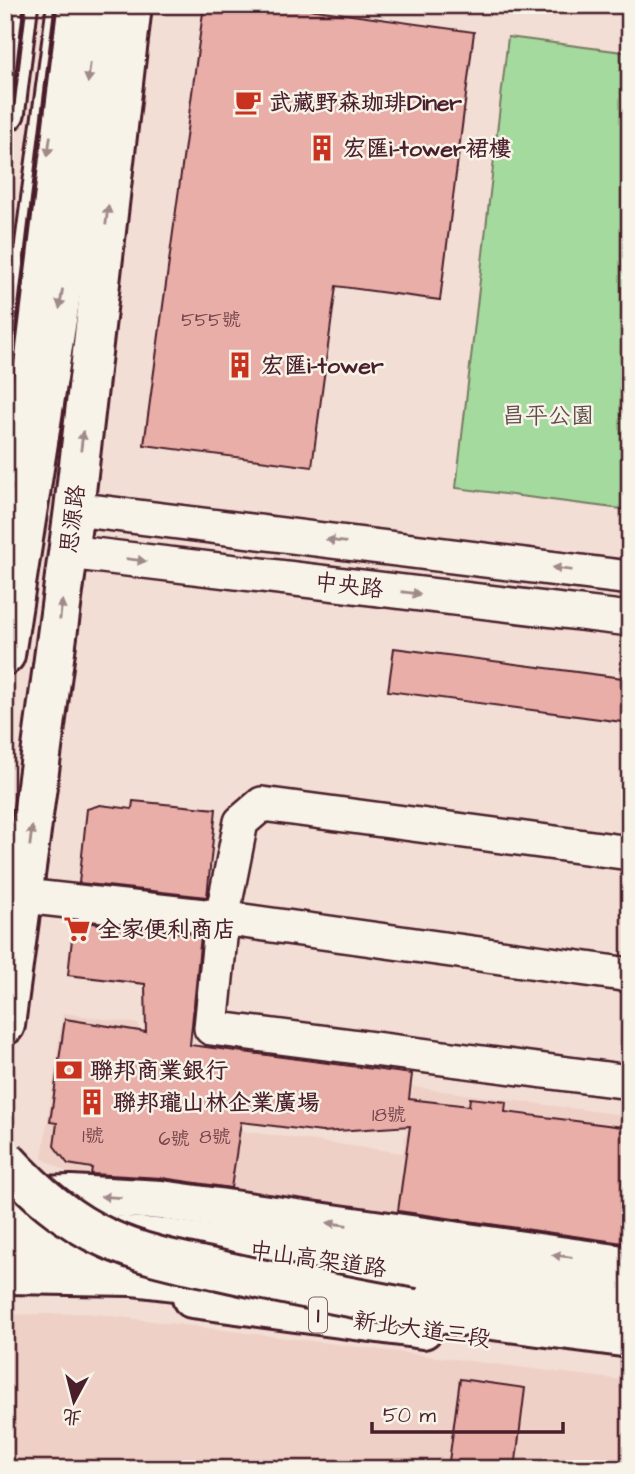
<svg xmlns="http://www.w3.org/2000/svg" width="635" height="1474" font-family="'Architects Daughter','LXGW WenKai TC',sans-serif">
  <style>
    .built { fill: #efd0c6 }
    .green { fill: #a4da9e; stroke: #777c64; stroke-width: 2 }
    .building { fill: #e8aea7; stroke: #4a1f2b; stroke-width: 2 }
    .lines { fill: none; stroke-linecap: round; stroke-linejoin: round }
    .minor-casing { stroke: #4a1f2b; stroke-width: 38 }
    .major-casing { stroke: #4a1f2b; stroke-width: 44 }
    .highway-casing { stroke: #4a1f2b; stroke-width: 44 }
    .minor { stroke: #f7f3e8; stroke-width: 33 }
    .major { stroke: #f7f3e8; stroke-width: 38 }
    .highway { stroke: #f7f3e8; stroke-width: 38 }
    .rail { stroke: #4a1f2b; stroke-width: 5 }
    .highway-bridge-casing { stroke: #4a1f2b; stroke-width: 44; stroke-linecap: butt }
    .highway-bridge { stroke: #f7f3e8; stroke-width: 38 }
    .oneway { fill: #a0898a }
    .labels { text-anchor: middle; stroke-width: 5; stroke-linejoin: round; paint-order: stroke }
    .number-label { font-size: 19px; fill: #72434a }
    .shield { fill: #f7f3e8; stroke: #7e5f64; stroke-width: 2 }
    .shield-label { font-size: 21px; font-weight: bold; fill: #4a1f2b }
    .poi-label { font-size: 23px; font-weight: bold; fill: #4a1f2b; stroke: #f7f3e8; text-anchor: start }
    .park-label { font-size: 23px; fill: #604e48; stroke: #f7f3e8 }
    .street-label { font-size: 23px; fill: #4a1f2b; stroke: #f7f3e8 }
  </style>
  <rect width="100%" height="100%" fill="#f2ded4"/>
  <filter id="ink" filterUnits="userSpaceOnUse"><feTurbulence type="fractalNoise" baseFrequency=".0143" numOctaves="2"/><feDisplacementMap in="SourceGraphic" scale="14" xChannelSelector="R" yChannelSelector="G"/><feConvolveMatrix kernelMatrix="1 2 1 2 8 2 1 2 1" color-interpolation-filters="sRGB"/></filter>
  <g filter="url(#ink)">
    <path class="built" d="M63 1013 139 1024V1117L403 1153 413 1087 630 1116V1251L70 1174 42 1158Z
      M88 1313 630 1381V1469H5V1315Z"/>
    <path class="green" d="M508 37 630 53V510L456 488Z"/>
    <path class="building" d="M204 5H280L474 32 440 300 336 286 312 467 144 445Z
      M394 648 630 679V723L388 691Z
      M133 801 216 809 207 897 79 883 87 809 100 805 132 809Z
      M74 921 201 935 190 1045 412 1074 409 1099 469 1106 470 1098 506 1102 505 1112 630 1128V1244L398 1211 410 1126 322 1132 241 1122 231 1188 162 1178 91 1174 92 1168 68 1164 54 1146 57 1123 50 1122 65 1019 146 1032 145 984 68 975Z
      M460 1379 525 1388 515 1469H448Z"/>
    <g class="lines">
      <g class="minor-casing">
        <path id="minor" d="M74 509 630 578
          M68 552 630 619
          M630 853 262 804 241 822 222 918 211 1028 630 1082
          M24 896 222 918 630 975"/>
      </g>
      <g class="major-casing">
        <path id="major" d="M5 112 18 5
          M5 468 67 5
          M5 1025 74 509 132 5
          M5 1197 71 1195 161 1200 630 1266
          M5 1253 150 1259
          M192 1298 423 1329"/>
      </g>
      <g class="highway-casing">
        <path id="highway" d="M5 655 67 255 97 5
          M5 1231 69 1232 168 1239 630 1300
          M5 1274 132 1276 233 1288
          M380 1305 630 1338"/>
      </g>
      <use href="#minor" class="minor"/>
      <use href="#major" class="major"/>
      <use href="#highway" class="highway"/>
      <path class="rail" d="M5 172 25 5
        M5 426 56 5"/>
      <g class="highway-bridge-casing">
        <path id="highway-bridge" d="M5 1159C34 1191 66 1220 106 1238 142 1255 181 1262 219 1270 284 1285 349 1297 414 1309"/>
      </g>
      <use href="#highway-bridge" class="highway-bridge"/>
    </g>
    <defs><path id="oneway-solid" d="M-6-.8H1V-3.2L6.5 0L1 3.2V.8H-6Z" transform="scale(1.75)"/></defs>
    <g class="oneway">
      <use href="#oneway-solid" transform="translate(89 73) rotate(97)"/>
      <use href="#oneway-solid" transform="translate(49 146) rotate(98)"/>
      <use href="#oneway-solid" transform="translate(107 215) rotate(-83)"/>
      <use href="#oneway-solid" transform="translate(61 299) rotate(99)"/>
      <use href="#oneway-solid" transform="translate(82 441) rotate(-83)"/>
      <use href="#oneway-solid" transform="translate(336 541) rotate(-173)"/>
      <use href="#oneway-solid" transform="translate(136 560) rotate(7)"/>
      <use href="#oneway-solid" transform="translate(562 569) rotate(-173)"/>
      <use href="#oneway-solid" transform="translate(411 593) rotate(7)"/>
      <use href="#oneway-solid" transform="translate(61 610) rotate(-83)"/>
      <use href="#oneway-solid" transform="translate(31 836) rotate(-83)"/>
      <use href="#oneway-solid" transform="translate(111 1197) rotate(-177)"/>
      <use href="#oneway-solid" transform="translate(337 1224) rotate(-172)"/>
      <use href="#oneway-solid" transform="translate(562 1256) rotate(-172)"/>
    </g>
  </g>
  <defs>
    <g id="cafe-bare" transform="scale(2.1)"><path d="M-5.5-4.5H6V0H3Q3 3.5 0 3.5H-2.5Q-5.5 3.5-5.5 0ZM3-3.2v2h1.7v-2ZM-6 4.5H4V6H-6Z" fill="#c8321e" stroke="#f7f3e8" stroke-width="2.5" paint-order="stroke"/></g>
    <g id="building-bare" transform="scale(2.1)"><path d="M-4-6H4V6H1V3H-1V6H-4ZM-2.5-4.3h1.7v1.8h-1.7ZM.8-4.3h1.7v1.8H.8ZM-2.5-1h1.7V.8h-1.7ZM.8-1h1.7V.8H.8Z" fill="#c8321e" stroke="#f7f3e8" stroke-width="2.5" paint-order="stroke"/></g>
    <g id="supermarket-bare" transform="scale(2.1)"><path d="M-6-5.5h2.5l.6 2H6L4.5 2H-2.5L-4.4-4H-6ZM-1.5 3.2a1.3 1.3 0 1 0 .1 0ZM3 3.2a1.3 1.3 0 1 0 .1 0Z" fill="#c8321e" stroke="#f7f3e8" stroke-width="2.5" paint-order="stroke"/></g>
    <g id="bank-bare" transform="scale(2.1)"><path d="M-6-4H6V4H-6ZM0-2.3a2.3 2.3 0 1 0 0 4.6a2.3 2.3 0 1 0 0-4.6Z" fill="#c8321e" stroke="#f7f3e8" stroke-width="2.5" paint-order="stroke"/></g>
  </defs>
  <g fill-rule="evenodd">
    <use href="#cafe-bare" x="248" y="102"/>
    <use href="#building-bare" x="322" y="148"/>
    <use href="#building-bare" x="240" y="365"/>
    <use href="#supermarket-bare" x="77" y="929"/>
    <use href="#bank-bare" x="69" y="1070"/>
    <use href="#building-bare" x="92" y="1102"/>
  </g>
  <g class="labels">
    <g class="number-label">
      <text x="211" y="326">555號</text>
      <text x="389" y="1121">18號</text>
      <text x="93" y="1142">1號</text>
      <text x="215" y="1143">8號</text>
      <text x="174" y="1145">6號</text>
    </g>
    <rect class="shield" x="309" y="1297.5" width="18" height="35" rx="5"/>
    <g class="shield-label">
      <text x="318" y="1322">1</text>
    </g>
    <g class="poi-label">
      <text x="269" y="110">武藏野森珈琲Diner</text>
      <text x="343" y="156">宏匯i-tower裙樓</text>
      <text x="261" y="373">宏匯i-tower</text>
      <text x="98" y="937">全家便利商店</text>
      <text x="90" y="1078">聯邦商業銀行</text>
      <text x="113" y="1110">聯邦瓏山林企業廣場</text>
    </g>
    <g class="park-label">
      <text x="548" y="423">昌平公園</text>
    </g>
    <g class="street-label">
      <text transform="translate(72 519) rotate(-83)" y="8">思源路</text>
      <text transform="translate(349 585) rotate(7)" y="8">中央路</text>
      <text transform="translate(318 1259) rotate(8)" y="8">中山高架道路</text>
      <text transform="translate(422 1329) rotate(8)" y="8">新北大道三段</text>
    </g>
  </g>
  <rect width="635" height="1474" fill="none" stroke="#f7f3e8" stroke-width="28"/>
  <rect x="14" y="14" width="607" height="1446" fill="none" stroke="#4a1f2b" stroke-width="2.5" filter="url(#ink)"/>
  <g transform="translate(74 1401) rotate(187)" stroke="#f7f3e8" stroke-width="5" paint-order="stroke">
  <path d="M0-5L12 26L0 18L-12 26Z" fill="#4a1f2b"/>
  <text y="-10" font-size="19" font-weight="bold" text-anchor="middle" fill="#4a1f2b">北</text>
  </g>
  <path d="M372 1422v10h191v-10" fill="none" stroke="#4a1f2b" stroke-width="3.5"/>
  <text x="383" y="1422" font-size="21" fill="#4a1f2b" stroke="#f7f3e8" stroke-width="5" paint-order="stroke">50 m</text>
</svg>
